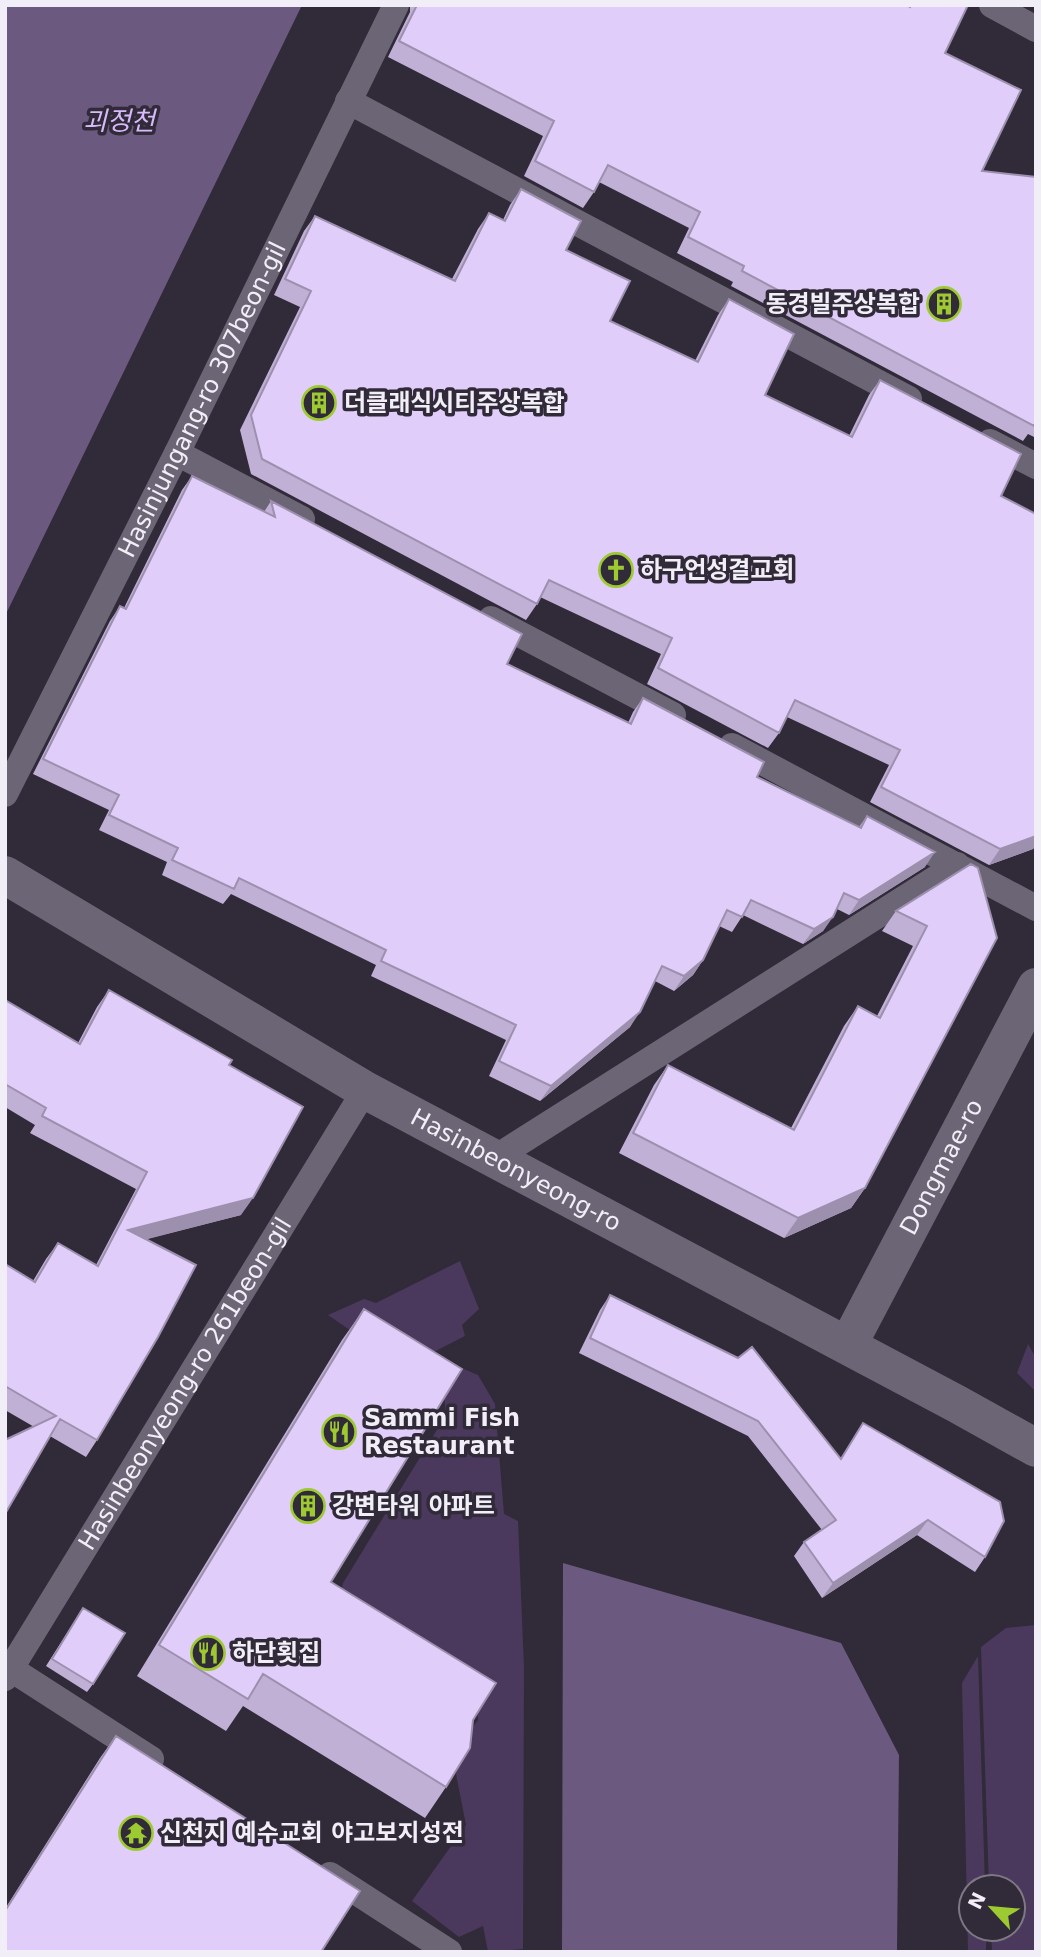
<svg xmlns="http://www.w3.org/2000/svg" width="1041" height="1957" font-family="'DejaVu Sans','Noto Sans KR',sans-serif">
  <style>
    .green { fill: #4a395c }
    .water { fill: #6b5980 }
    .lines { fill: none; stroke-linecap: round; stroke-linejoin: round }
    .service { stroke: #6c6575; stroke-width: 26 }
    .tertiary { stroke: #6c6575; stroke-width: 38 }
    .wall { fill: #c1b0d6 }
    .shaded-wall { fill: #9d90ae }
    .building { fill: #e0cdf9; stroke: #9d90ae; stroke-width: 2 }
    .labels { text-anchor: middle; stroke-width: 7; stroke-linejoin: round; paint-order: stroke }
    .poi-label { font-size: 24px; font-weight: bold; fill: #f2eef7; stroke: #312a39; text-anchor: start }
    .street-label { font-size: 24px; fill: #f2eef7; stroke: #312a39 }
    .water-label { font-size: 26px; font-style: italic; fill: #d7bafa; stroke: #312a39 }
  </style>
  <rect width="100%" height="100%" fill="#312a39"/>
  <path class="green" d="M460 1261 479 1309 462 1325 465 1336 414 1362H396L328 1315 364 1299 376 1303Z
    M1028 1344 1036 1358V1392L1017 1373Z
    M459 1367 478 1375 495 1404 504 1514 518 1521 524 1667 523 1949 488 1952 483 1926 459 1937 412 1901 466 1825 456 1774 469 1732 478 1720 477 1708 339 1603 343 1583 446 1415 443 1386Z
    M1036 1625V1952H992L991 1929H1013V1887H989L981 1647 1006 1628Z
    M978 1656 985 1887H971V1929H986V1952H968L962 1683Z"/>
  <path class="water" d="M5 5H302L5 616Z
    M563 1563 841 1643 899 1755 897 1952H562Z"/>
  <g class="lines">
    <g class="service">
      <path d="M992 5 1036 29"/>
      <path d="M348 101 909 399"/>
      <path d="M990 442 1036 466"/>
      <path d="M177 453 302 519"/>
      <path d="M491 619 673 715"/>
      <path d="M732 746 1036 908"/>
      <path id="s1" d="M5 794 177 453 396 5"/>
      <path d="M495 1158 957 865"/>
      <path d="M11 1669 151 1759"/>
      <path id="s2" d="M5 1678 365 1090"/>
      <path d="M330 1875 449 1952"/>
    </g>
    <g class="tertiary">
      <path id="s3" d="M5 875 365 1090 957 1404 1036 1448"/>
      <path id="s4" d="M848 1345 1036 987"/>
    </g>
  </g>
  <path class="wall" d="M410 5H968L945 53 982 171 1036 177V438L1028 434 1023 441 731 286 733 282 677 253 689 228 599 182 594 192 583 208 524 176 543 136 388 57 410 12Z
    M521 189 566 250 610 321 695 361 718 315 729 299 765 395 849 436 869 395 880 380 1001 496 1036 514V845L1033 849 989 865 870 802 889 765 787 717 779 733 768 748 647 684 661 654 540 597 537 604 526 620 251 474 240 430 300 307 274 295 304 231 315 216 452 279 478 229 489 213 503 220 510 205Z
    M192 476 264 512 271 501 507 664 628 723 633 712 643 698 757 777 859 827 867 816 925 867 849 915 837 909 823 931 803 944 743 915 732 932 719 926 703 960 693 975 674 991 655 981 630 1027 540 1101 489 1076 506 1040 371 976 376 965 231 894 223 904 162 875 167 862 99 830 109 810 33 774 110 621 120 606 124 608 182 490Z
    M971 864 865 1188 851 1208 784 1238 619 1153 654 1085 668 1065 791 1128 844 1026 858 1006 877 1016 913 946 882 931 896 911Z
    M109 990 229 1065 241 1215 146 1239 97 1440 86 1457 5 1410V1264L33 1281 46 1259 58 1243 96 1265 136 1189 30 1133 35 1125 5 1107V1000L78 1043 97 1007Z
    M610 1295 841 1458 863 1423 985 1557 975 1572 917 1535 822 1598 794 1556 804 1542 822 1530 748 1436 579 1353 600 1310Z
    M364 1309 331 1582 446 1787 425 1818 243 1706 226 1731 137 1676 342 1340Z
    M83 1608 93 1684 87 1692 46 1666Z
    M116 1736 5 1952V1909L100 1758Z"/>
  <path class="shaded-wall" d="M1036 836V845L1033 849 989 865 1000 849Z
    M935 852 925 867 849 915 859 900Z
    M833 917 823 931 803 944 814 929Z
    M703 960 693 975 674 991 684 976Z
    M640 1012 630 1027 540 1101 551 1086Z
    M865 1188 851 1208 784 1238 798 1218Z
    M253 1198 241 1215 117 1247 128 1230Z
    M928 1520 917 1535 822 1598 833 1583Z"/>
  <path class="building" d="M417 5H907L910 7 911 5H968L945 53 1021 90 982 171 1036 177V422L1034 426 742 271 744 266 688 237 700 212 608 165 594 192 535 161 554 121 399 41Z
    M521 189 581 221 566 250 630 281 610 321 698 362 729 299 794 334 765 395 852 437 880 380 1021 454 1001 496 1036 514V836L1000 849 881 787 900 750 795 700 779 733 658 668 672 638 549 580 537 604 262 459 251 415 311 291 285 279 315 216 455 281 489 213 505 221Z
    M192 476 275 517 271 501 522 634 507 664 631 724 643 698 764 762 757 777 861 828 867 816 935 852 859 900 844 893 833 917 814 929 751 900 742 917 727 910 703 960 684 976 662 966 640 1012 551 1086 499 1061 516 1025 381 961 386 950 239 878 234 889 172 860 178 848 109 815 119 795 43 759 120 606 126 609Z
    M971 864 978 868 997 938 865 1188 798 1218 633 1133 668 1065 794 1130 858 1006 880 1018 927 926 896 911Z
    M109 990 232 1060 229 1065 303 1107 253 1198 128 1230 196 1265 158 1337 97 1440 60 1419 5 1514V1440L56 1416 5 1386V1264L35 1282 58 1243 98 1266 147 1172 42 1116 46 1108 5 1084V1000L80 1044Z
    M610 1295 738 1358 752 1347 841 1459 863 1423 1000 1502 1004 1521 985 1557 928 1520 833 1583 804 1542 836 1520 758 1421 590 1338Z
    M364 1309 462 1369 331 1582 496 1683 473 1720 470 1748 446 1787 263 1674 248 1699 159 1645Z
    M83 1608 125 1633 93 1684 52 1659Z
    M116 1736 360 1891 321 1952H5V1911Z"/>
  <defs>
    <g id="building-ring" transform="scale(1.75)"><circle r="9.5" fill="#312a39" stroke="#9dca30" stroke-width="1.5"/><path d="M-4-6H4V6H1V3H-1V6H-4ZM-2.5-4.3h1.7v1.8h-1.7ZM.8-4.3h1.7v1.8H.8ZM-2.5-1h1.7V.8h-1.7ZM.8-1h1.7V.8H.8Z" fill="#9dca30"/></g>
    <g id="church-ring" transform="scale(1.75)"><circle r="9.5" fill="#312a39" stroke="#9dca30" stroke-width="1.5"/><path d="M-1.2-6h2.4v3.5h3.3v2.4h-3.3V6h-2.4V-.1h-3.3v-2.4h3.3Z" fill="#9dca30"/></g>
    <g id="restaurant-ring" transform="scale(1.75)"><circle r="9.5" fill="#312a39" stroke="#9dca30" stroke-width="1.5"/><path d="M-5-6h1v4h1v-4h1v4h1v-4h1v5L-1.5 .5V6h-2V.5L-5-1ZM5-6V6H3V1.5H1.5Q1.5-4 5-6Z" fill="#9dca30"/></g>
    <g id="temple-ring" transform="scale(1.75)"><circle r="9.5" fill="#312a39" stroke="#9dca30" stroke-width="1.5"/><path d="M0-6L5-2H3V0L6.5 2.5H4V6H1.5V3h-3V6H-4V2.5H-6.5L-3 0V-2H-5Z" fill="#9dca30"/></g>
  </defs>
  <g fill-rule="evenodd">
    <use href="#building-ring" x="944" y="304"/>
    <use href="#building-ring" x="319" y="403"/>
    <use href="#church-ring" x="616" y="570"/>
    <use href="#restaurant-ring" x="339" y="1432"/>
    <use href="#building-ring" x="308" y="1506"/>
    <use href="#restaurant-ring" x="208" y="1653"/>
    <use href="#temple-ring" x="136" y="1833"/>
  </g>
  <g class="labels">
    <g class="poi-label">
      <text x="920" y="312" text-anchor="end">동경빌주상복합</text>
      <text x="344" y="411">더클래식시티주상복합</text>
      <text x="640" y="578">하구언성결교회</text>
      <text x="364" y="1426">Sammi Fish<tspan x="364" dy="28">Restaurant</tspan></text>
      <text x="332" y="1514">강변타워 아파트</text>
      <text x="232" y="1661">하단횟집</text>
      <text x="160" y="1841">신천지 예수교회 야고보지성전</text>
    </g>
    <g class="street-label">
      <text dy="8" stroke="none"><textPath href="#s1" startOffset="441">Hasinjungang-ro 307beon-gil</textPath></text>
      <text dy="8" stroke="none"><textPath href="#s4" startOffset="201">Dongmae-ro</textPath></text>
      <text dy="8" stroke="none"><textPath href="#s3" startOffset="590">Hasinbeonyeong-ro</textPath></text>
      <text dy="8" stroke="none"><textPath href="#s2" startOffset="345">Hasinbeonyeong-ro 261beon-gil</textPath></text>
    </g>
    <g class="water-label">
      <text x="119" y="130">괴정천</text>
    </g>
  </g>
  <rect width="1041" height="1957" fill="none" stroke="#f2eef7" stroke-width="14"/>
  <g transform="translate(992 1908) rotate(296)"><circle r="33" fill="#312a39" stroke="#7e7885" stroke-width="2"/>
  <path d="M0-5L12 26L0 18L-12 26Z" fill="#9dca30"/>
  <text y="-10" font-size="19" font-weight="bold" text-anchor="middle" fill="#f2eef7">N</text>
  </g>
</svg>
